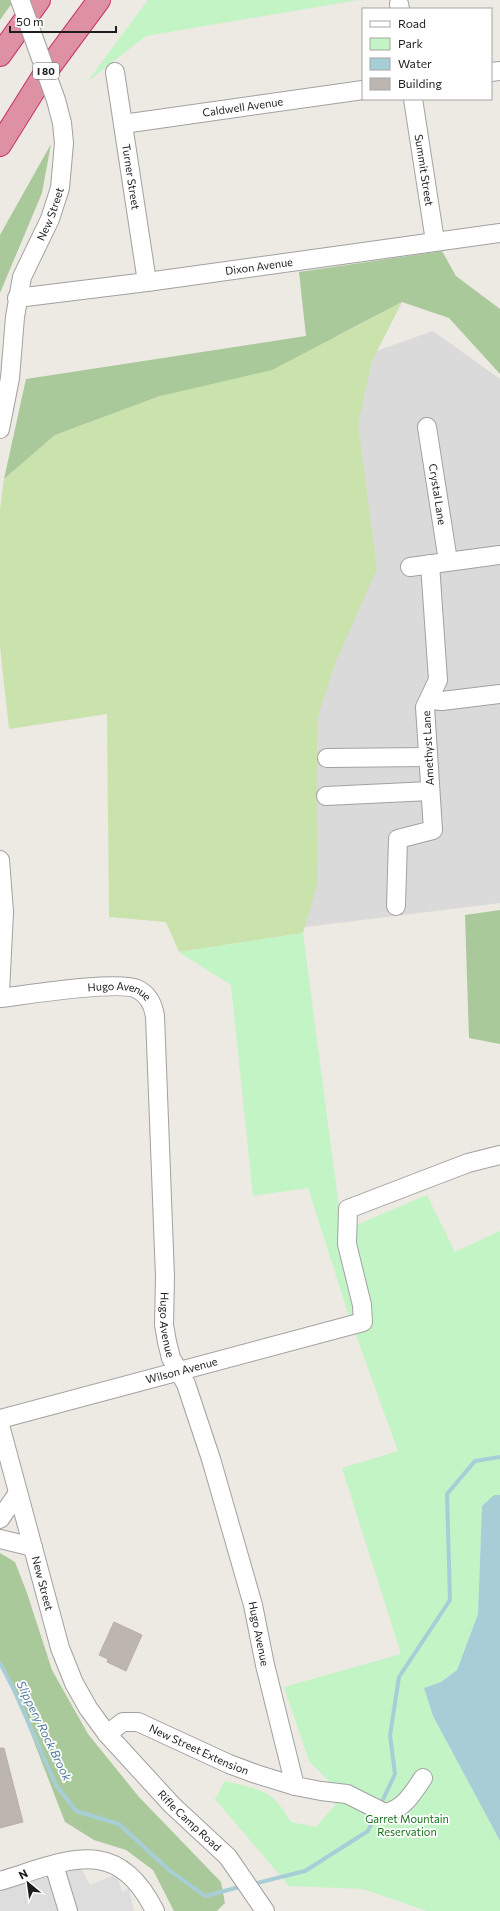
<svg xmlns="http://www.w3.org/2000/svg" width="500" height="1911" font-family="Commissioner,sans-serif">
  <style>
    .residential { fill: #dbdada }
    .grass { fill: #cae3ad }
    .forest { fill: #aac99b }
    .park { fill: #c3f4c5 }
    .parking { fill: #ddd }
    .water { fill: #a7ced7 }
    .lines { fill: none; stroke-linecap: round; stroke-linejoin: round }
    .stream { stroke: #a7ced7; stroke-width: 4 }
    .building { fill: #bdb5b0; stroke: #bdb0a7 }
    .minor-casing { stroke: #a1a1a1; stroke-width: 20 }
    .highway-casing { stroke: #c8336c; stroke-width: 24 }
    .minor { stroke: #fff; stroke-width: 18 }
    .highway { stroke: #de91a2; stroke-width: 22 }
    .minor-bridge-casing { stroke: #a1a1a1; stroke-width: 20; stroke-linecap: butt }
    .minor-bridge { stroke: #fff; stroke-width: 18 }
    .labels { text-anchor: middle; stroke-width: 3.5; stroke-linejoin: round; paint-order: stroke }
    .shield { fill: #fff; stroke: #616161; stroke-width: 1 }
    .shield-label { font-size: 10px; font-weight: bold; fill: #1d1d1d }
    .street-label { font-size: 11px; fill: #1d1d1d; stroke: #fff }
    .park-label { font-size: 11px; fill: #157119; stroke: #fff }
    .water-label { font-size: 12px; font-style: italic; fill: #4f799c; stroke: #fff }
  </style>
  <rect width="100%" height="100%" fill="#ede9e3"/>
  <path class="residential" d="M433 331 500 379V903L297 928 290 725 326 369Z"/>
  <path class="grass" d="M402 302 372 361 358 425 377 569 335 664 317 720 318 882 303 933 179 952 166 922 109 917 107 714 9 729 0 646V510L4 479 55 435 160 396 340 335Z"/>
  <path class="forest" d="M0 0H11L12 3 0 20Z
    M51 144 42 193 0 293V235Z
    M442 251 456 276 500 309V374L449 318 402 302 272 370 160 396 55 435 4 479 26 379 306 336 299 272Z
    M500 910V1044L469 1038 465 915Z
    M0 1553 15 1562 27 1593 52 1670 88 1734 139 1797 221 1882 225 1903 217 1911H174L153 1870 126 1850 94 1840 65 1822 14 1690 0 1663Z"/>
  <path class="park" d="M148 0H358L146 36 87 82Z
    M303 933 342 1231 427 1195 455 1252 500 1231V1495H494L482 1506 478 1614 457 1670 441 1682 424 1688 433 1716 500 1841V1911H427L363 1889 289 1886 215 1799 225 1781C261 1790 271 1788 291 1822L316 1827 335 1805 328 1780 309 1761 284 1687 401 1654 342 1468 398 1451 349 1316 308 1188 253 1196 231 985 179 952Z"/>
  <path class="parking" d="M81 1868 90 1885 117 1874 122 1892 129 1888 134 1911H0V1889Z"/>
  <path class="water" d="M494 1495H500V1841L433 1716 424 1688 441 1682 457 1670 478 1614 482 1506Z"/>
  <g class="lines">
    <path class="stream" d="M0 1663 14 1690 56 1785 76 1811 119 1824 169 1870 205 1896 243 1886
      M380 1806 395 1774 390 1735 399 1677 450 1600 447 1494 475 1461 500 1457
      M253 1884 305 1871 368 1831 376 1814"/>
  </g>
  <path class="building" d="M114 1622 142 1635 126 1671 107 1662 108 1659 99 1655Z
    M0 1748H4L23 1822 0 1828Z"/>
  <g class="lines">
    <g class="minor-casing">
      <g id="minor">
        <path d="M399 4 400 9"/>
        <path id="s1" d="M115 72 147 282"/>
        <path d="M491 72 500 71"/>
        <path id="s2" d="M413 99 435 241"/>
        <path id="s3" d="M123 124 363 90"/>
        <path id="s4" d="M17 298 147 282 500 233"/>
        <path id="s5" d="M427 427 448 561"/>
        <path id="s6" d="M0 429 10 378 15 317 22 277 50 219 60 188 64 143 62 123"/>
        <path d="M410 567 500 555"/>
        <path d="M429 700 442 701 500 694"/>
        <path d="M327 758 428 757"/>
        <path d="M326 796 430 791"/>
        <path d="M0 860 4 912 0 992"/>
        <path d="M396 906 398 839 433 830 425 707 438 680 430 564"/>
        <path id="s7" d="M0 998C26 995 118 980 137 989 148 994 153 1004 155 1016L165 1277 164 1325 167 1342 171 1358 186 1384 211 1459 253 1605 265 1665 295 1786"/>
        <path id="s8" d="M0 1419 363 1322 362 1305 347 1244 348 1209 468 1163 500 1155"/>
        <path id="s9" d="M0 1425 60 1648 74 1683 88 1708 107 1734 172 1805 228 1857 265 1911"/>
        <path d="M0 1519 18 1493"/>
        <path d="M0 1539 33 1547"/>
        <path id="s10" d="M107 1734 123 1722H138L229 1764 256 1774 295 1786 321 1791 347 1794 385 1813C404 1809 413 1793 423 1778"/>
        <path d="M54 1865 68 1911"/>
        <path d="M0 1881C67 1861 116 1833 155 1911"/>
      </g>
    </g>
    <g class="highway-casing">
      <path id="highway" d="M0 55 39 0
        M0 145 45 73 99 0"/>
    </g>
    <use href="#minor" class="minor"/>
    <use href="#highway" class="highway"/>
    <g class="minor-bridge-casing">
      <path id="minor-bridge" d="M20 0 56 100 62 123"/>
    </g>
    <use href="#minor-bridge" class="minor-bridge"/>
  </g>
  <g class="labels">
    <rect class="shield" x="33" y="63" width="26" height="16" rx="3"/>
    <g class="shield-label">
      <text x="46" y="75">I 80</text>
    </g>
    <g class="street-label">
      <text dy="4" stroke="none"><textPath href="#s3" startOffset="121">Caldwell Avenue</textPath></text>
      <text dy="4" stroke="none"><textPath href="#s2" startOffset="72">Summit Street</textPath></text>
      <text dy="4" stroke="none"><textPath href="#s1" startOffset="106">Turner Street</textPath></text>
      <text dy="4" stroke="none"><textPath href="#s6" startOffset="223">New Street</textPath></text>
      <text dy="4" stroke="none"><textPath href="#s4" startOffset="244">Dixon Avenue</textPath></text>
      <text dy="4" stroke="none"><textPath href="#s5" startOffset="68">Crystal Lane</textPath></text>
      <text transform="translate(428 748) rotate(-93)" y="4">Amethyst Lane</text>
      <text dy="4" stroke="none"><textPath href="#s7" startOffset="121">Hugo Avenue</textPath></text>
      <text dy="4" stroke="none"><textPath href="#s7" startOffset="481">Hugo Avenue</textPath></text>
      <text dy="4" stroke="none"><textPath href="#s8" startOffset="188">Wilson Avenue</textPath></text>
      <text dy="4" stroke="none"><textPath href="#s9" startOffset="164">New Street</textPath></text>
      <text dy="4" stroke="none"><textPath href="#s7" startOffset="805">Hugo Avenue</textPath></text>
      <text dy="4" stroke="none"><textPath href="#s10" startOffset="102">New Street Extension</textPath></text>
      <text dy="4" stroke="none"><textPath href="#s9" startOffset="449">Rifle Camp Road</textPath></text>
    </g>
    <g class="park-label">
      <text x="407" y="1823">Garret Mountain<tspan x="407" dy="13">Reservation</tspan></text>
    </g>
    <g class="water-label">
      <text transform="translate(44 1731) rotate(64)" y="4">Slippery Rock Brook</text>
    </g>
  </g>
  <rect x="362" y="8" width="130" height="92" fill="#ffffff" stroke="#a5a5a5"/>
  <rect x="370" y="21" width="20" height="6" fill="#ffffff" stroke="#a5a5a5"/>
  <text x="398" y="28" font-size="12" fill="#1d1d1d">Road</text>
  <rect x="370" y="38" width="20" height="12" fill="#c3f4c5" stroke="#a5a5a5"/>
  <text x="398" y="48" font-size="12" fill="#1d1d1d">Park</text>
  <rect x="370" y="58" width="20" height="12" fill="#a7ced7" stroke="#a5a5a5"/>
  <text x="398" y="68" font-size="12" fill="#1d1d1d">Water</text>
  <rect x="370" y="78" width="20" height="12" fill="#bdb5b0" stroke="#a5a5a5"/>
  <text x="398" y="88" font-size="12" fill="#1d1d1d">Building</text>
  <g transform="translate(28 1883) rotate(331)" stroke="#ffffff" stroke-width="3" paint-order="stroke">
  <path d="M0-3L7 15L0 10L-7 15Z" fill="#1d1d1d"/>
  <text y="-6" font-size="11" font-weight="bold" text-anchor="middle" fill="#1d1d1d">N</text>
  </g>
  <path d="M10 26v6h106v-6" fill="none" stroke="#1d1d1d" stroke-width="2"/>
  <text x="16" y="26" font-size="12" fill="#1d1d1d" stroke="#ffffff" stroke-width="3" paint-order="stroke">50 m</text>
</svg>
